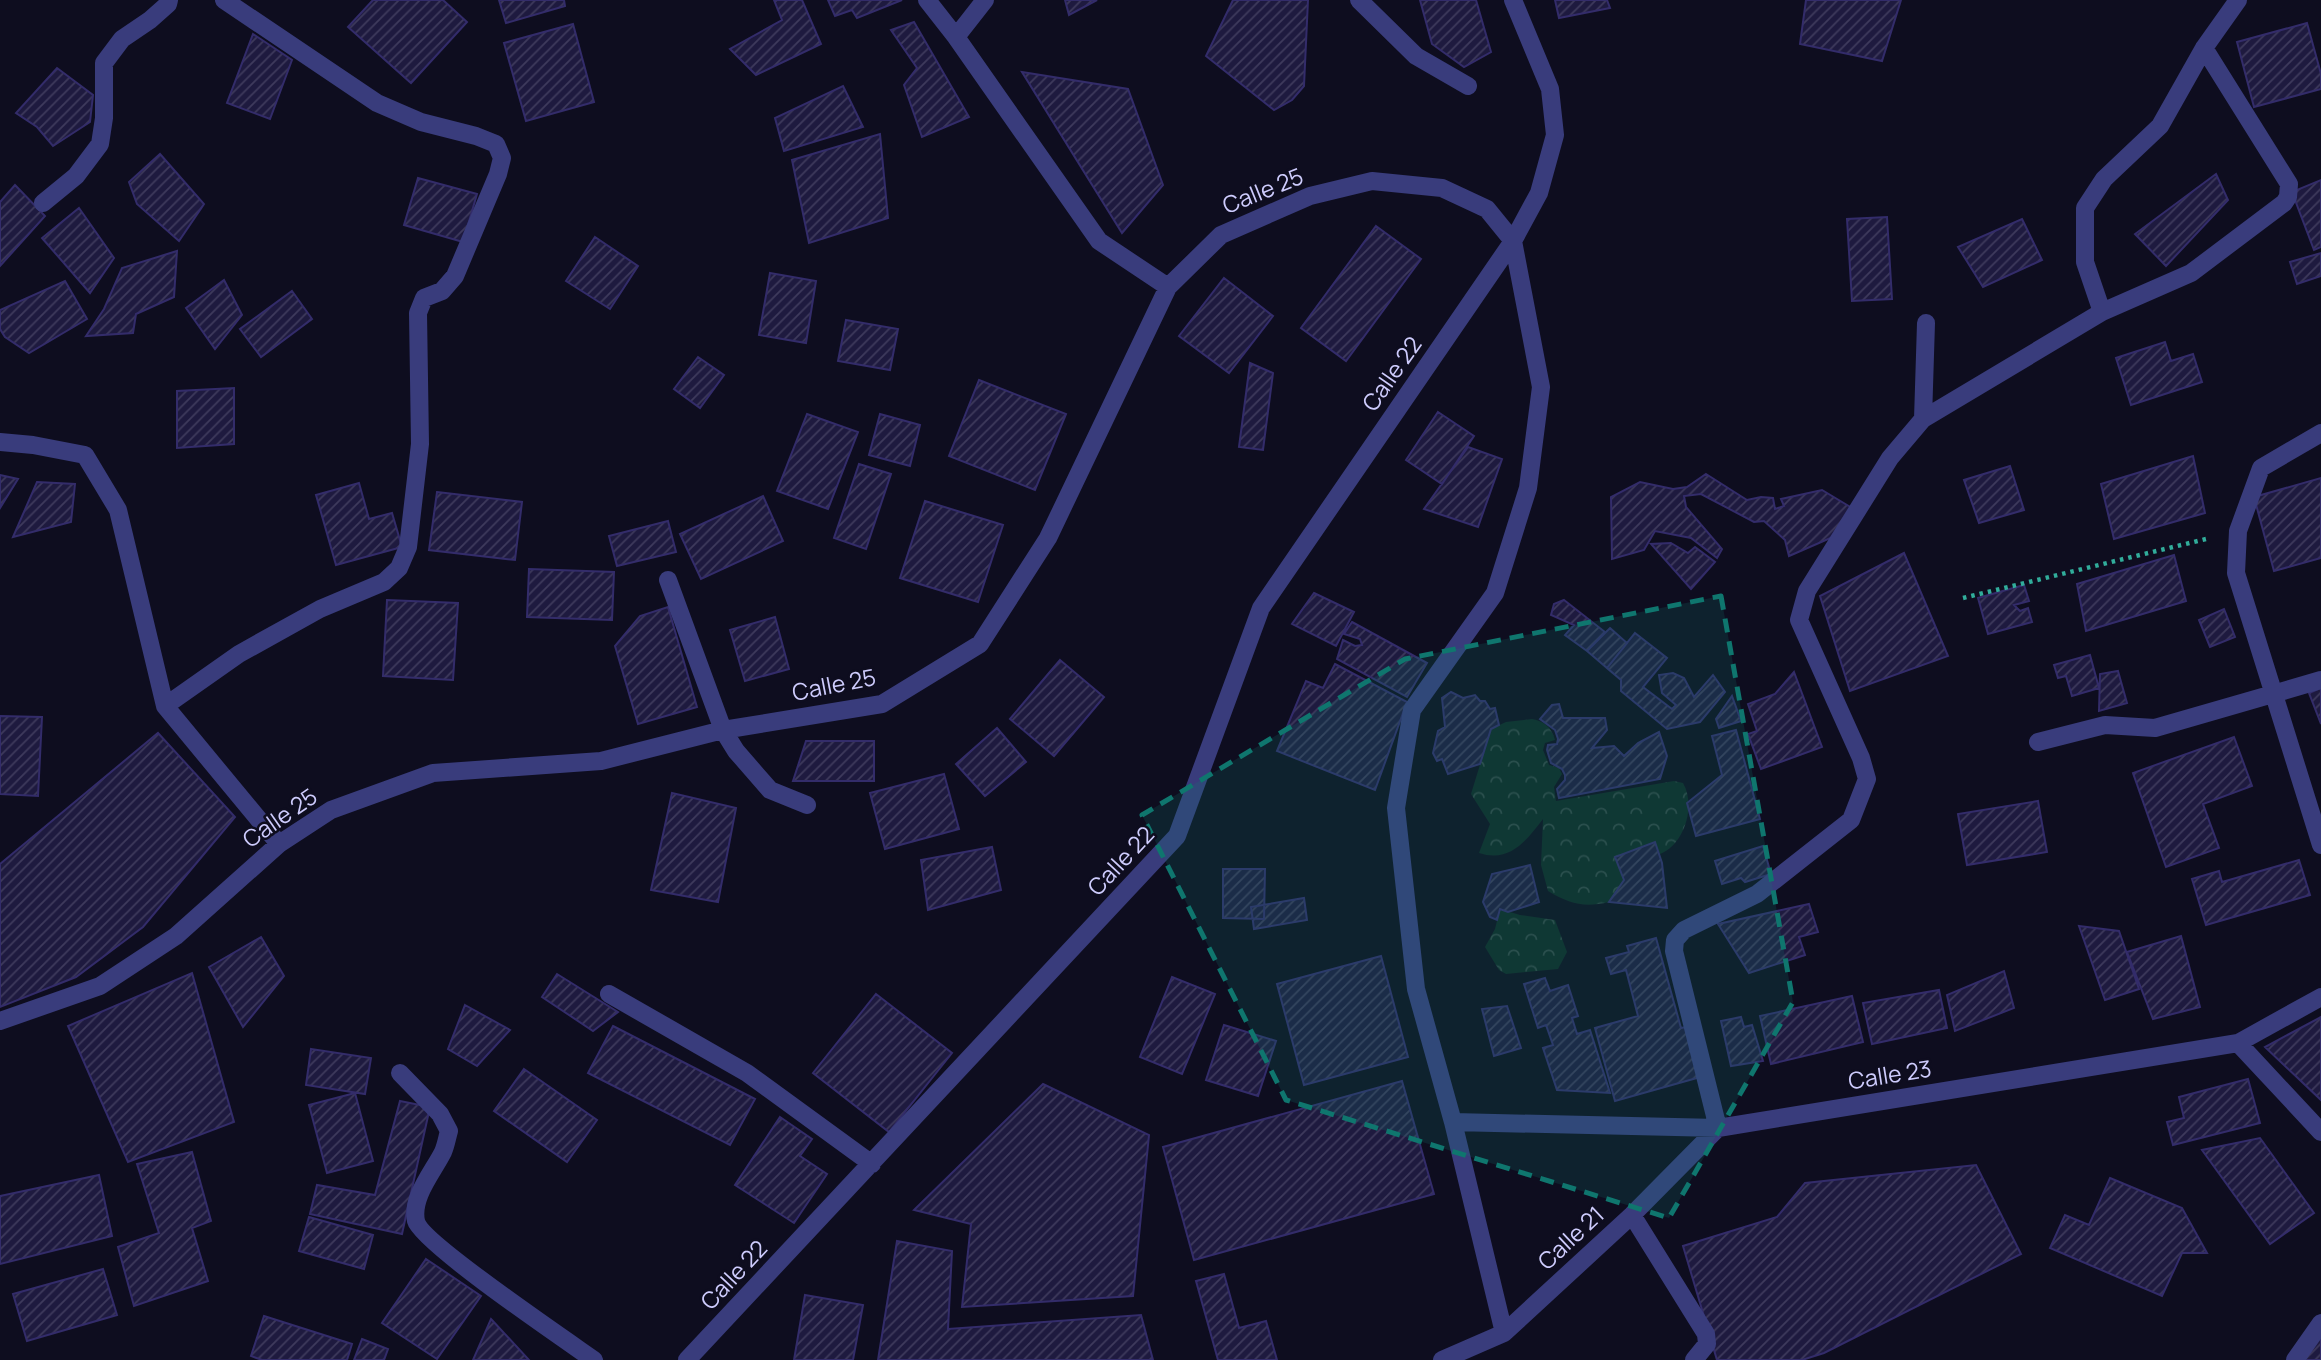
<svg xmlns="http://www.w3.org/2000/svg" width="2321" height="1360" font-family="Manrope,sans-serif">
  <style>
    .forest { fill: url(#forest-crowns) }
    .building { fill: url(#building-hatch); stroke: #332c6a; stroke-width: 2 }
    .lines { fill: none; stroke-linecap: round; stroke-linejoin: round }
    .path { stroke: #31ad9b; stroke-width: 4.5; stroke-dasharray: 3.5 5; stroke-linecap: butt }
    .minor { stroke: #393c7c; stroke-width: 18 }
    .marked { fill: #0f766e; fill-opacity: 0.2; stroke: #0f766e; stroke-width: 5; stroke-dasharray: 14 9; stroke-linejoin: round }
    .labels { text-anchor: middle; stroke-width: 5; stroke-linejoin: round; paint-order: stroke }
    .street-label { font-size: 23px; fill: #ceccfd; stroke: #0e0d1f }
  </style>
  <defs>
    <pattern id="forest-crowns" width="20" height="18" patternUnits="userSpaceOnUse" patternTransform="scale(1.75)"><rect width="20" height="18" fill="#102826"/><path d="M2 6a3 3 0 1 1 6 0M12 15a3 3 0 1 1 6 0" fill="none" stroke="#324646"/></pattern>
    <pattern id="building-hatch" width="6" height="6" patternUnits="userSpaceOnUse" patternTransform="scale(1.75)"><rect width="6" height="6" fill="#1e1a3f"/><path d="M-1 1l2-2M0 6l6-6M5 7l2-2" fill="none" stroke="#3e3a5c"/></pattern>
  </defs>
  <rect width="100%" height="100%" fill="#0e0d1f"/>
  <path class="forest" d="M1532 719C1544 721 1552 728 1555 740L1545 743 1543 750 1549 765 1559 768 1562 774 1554 787 1556 801 1674 781 1683 783C1696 805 1685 844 1660 854L1655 842 1616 857 1624 880 1609 902C1584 908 1570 904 1548 891L1541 865 1543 819C1526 841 1510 863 1479 853L1490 824 1471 794 1491 729 1506 722Z
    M1500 909 1520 915 1555 920 1567 952 1558 969 1506 974 1499 970 1485 947 1495 929Z"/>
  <path class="building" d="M373 0H443L467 22 411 83 348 27Z
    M499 0H564L565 6 506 23Z
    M774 0H802L821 44 756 75 730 49 782 20Z
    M828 0H902L857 18 852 10 835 16Z
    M1065 0H1097L1069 15Z
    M1233 0H1308L1304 86 1292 100 1274 110 1206 56Z
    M1420 0H1476L1491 52 1464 67 1432 44Z
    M1555 0H1607L1610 8 1559 18Z
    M1806 0H1901L1882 61 1800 44Z
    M914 22 969 117 922 137 904 85 917 68 891 30Z
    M2307 23 2321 74V89L2254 107 2237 42Z
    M573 24 594 102 526 121 504 43Z
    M253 34 292 60 270 119 227 103Z
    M57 68 93 95 90 122 53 146 37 127 16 113Z
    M1022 72 1128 89 1163 185 1122 233Z
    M843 86 863 127 784 151 775 118Z
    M880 134 888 218 809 243 792 160Z
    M160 154 204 204 179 241 137 204 129 182Z
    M2216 174 2228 200 2166 266 2135 234Z
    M418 178 477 194 463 242 404 225Z
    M2321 180V247L2314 250 2292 192Z
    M15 185 45 216 0 266V202Z
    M79 208 114 258 90 293 42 238Z
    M1887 217 1892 299 1852 301 1847 219Z
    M2022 219 2042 260 1983 287 1958 247Z
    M1376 226 1421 259 1346 361 1301 328Z
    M595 237 638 266 610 309 566 281Z
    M177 251 174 297 136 314 133 333 86 336 104 309 122 268Z
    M2321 253V276L2297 284 2290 262Z
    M770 273 816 281 806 343 759 335Z
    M1224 278 1273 316 1229 373 1179 336Z
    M224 280 242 315 215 349 186 308Z
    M65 281 87 319 29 353 5 337 0 329V310Z
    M292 291 312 319 261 357 240 329Z
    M846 320 898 329 890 370 838 361Z
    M2165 342 2171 361 2193 354 2202 382 2131 405 2116 358Z
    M698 357 724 375 700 408 674 389Z
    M1250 363 1273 373 1263 450 1239 447Z
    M979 380 1066 414 1035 490 949 456Z
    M234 388V444L177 448V391Z
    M1438 412 1474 436 1442 484 1406 460Z
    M807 414 858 432 828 509 777 491Z
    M880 414 920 425 910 466 869 455Z
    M1468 447 1502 459 1478 527 1424 509Z
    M2193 456 2205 513 2114 539 2101 484Z
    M859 464 891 474 866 549 834 538Z
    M2010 466 2024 510 1979 523 1964 480Z
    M1706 474 1747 500 1761 497 1773 498 1775 509 1784 506 1781 499 1822 490 1852 508 1833 537 1789 556 1785 540 1764 521 1754 522 1701 494 1684 496 1686 507 1722 549 1717 558 1691 538 1655 531 1644 550 1612 559 1611 497 1640 482 1673 489 1687 487Z
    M0 475 18 479 0 508Z
    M2321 478V558L2274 571 2254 497Z
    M37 482 75 484 71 522 13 537Z
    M359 483 369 519 392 513 402 547 336 565 316 495Z
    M437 492 522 502 515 560 429 550Z
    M763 496 783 541 701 579 680 534Z
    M925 501 1003 525 978 602 900 578Z
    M668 521 676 552 617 566 609 536Z
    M1671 543 1688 553 1695 547 1715 562 1691 589 1651 544Z
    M1904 553 1948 656 1850 691 1820 596Z
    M2174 555 2186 601 2086 631 2077 584Z
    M529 569 614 572 612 620 527 617Z
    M2024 585 2029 601 2014 605 2020 611 2028 608 2032 622 1988 634 1978 598Z
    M1314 593 1354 612 1336 646 1292 624Z
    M387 600 458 603 453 680 383 676Z
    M1564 600 1605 632 1587 651 1565 635 1574 625 1551 615 1554 604Z
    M668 607 697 707 638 724 615 646 640 616Z
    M2224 609 2235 637 2210 647 2199 620Z
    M775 617 789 669 745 681 730 630Z
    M1352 622 1427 663 1407 697 1337 659 1343 640 1355 646 1362 645 1360 639 1344 634Z
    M1610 628 1627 643 1607 668 1587 651Z
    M1635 633 1667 658 1643 687 1672 709 1676 705 1662 693 1659 675 1673 673 1684 678 1694 697 1713 675 1725 692 1700 722 1667 729 1621 691V680L1607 668Z
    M2090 655 2099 688 2072 696 2066 676 2058 678 2054 665Z
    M1060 660 1104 697 1054 756 1010 719Z
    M1335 664 1407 702 1375 790 1277 751 1306 681 1323 688Z
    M2118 671 2127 703 2099 711 2100 674Z
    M1794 672 1822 747 1761 769 1748 734 1757 731 1748 704 1775 694Z
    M2321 688V724L2309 693Z
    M1451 692 1463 698 1475 695 1480 701H1485L1490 709 1495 708 1499 725 1491 729 1480 764 1448 774 1442 759 1437 761 1433 753 1438 731 1445 727 1442 698Z
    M1732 696 1741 721 1719 728 1716 719Z
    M1559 704 1563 718H1605L1607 730 1592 748 1614 746 1624 756 1638 743 1659 732 1667 756 1660 779 1559 798 1557 789 1565 780V775L1562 769 1551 763 1547 750 1548 745 1557 744 1558 739 1555 730 1540 719 1552 705Z
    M0 716 42 717 38 796 0 794Z
    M997 728 1026 762 985 796 956 764Z
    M1736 730 1760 819 1696 836 1687 803 1722 775 1712 736Z
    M158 733 235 817 143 927 76 977 0 1007V864Z
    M2234 737 2252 786 2203 804 2219 848 2166 867 2133 773Z
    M806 741H874V781H793Z
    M944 774 959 829 885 849 870 793Z
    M672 793 736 808 718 902 651 890Z
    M2038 801 2047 852 1967 865 1958 814Z
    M1655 842 1662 863 1667 908 1609 902 1624 880 1615 857Z
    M1763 846 1771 874 1745 882 1741 878 1722 884 1715 861Z
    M992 847 1001 890 928 910 921 860Z
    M2299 860 2310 895 2206 925 2192 879 2219 871 2222 882Z
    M1530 865 1539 902 1508 912 1500 909 1497 920 1490 917 1483 902 1492 874Z
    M1223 869H1265L1264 919 1223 918Z
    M1304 898 1307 920 1254 929 1251 907Z
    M1809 904 1818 932 1799 937 1805 955 1749 973 1718 924Z
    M2079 926 2119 931 2139 989 2105 1000Z
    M2181 936 2200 1007 2153 1019 2127 952Z
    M261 937 284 976 243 1027 209 967Z
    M1656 938 1681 1028 1691 1026 1704 1076 1615 1101 1595 1028 1638 1016 1626 970 1611 974 1606 958 1629 952 1627 946Z
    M1381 956 1408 1057 1304 1085 1277 984Z
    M2004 971 2014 1008 1955 1031 1947 995Z
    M192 973 234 1122 128 1162 68 1026Z
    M557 974 618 1012 593 1031 542 997Z
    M1172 977 1215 994 1182 1074 1140 1057Z
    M1545 978 1550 991 1568 985 1578 1016 1572 1018 1577 1034 1590 1030 1610 1093 1557 1090 1543 1048 1553 1045 1546 1025 1538 1028 1524 984Z
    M1939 990 1947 1028 1872 1044 1863 1003Z
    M876 994 952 1053 889 1132 813 1073Z
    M1852 996 1863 1042 1771 1064 1760 1016Z
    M465 1005 510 1030 477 1066 448 1049Z
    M1507 1006 1521 1048 1494 1056 1482 1009Z
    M1741 1017 1744 1027 1752 1025 1763 1061 1731 1066 1721 1021Z
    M2321 1017V1100L2265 1047Z
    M1224 1025 1276 1041 1258 1096 1206 1080Z
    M613 1026 755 1099 730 1145 588 1073Z
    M311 1049 371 1058 365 1094 306 1085Z
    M524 1069 597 1120 567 1162 494 1111Z
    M2248 1079 2260 1123 2173 1145 2167 1122 2184 1118 2179 1097Z
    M1402 1081 1434 1194 1194 1260 1163 1147Z
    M1043 1084 1149 1135 1133 1296 962 1307 971 1224 914 1210Z
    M355 1093 373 1161 327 1173 309 1105Z
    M400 1101 430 1107 402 1234 310 1214 317 1185 375 1195Z
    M780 1117 812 1139 800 1156 827 1174 794 1223 735 1185Z
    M2260 1138 2314 1213 2270 1244 2202 1150Z
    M192 1152 211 1221 192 1228 208 1281 134 1306 118 1247 159 1233 137 1164Z
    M1976 1165 2021 1254 1824 1353 1802 1360H1717L1683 1246 1777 1217 1805 1183Z
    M99 1175 112 1236 0 1264V1196Z
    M2110 1178 2182 1208 2207 1253H2182L2162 1296 2050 1248 2065 1215 2089 1225Z
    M309 1217 373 1235 364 1269 299 1251Z
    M897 1241 952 1251 948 1329 1141 1315 1153 1360H878Z
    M426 1259 481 1296 437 1359 382 1323Z
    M103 1269 117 1315 27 1341 13 1294Z
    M1224 1274 1239 1328 1266 1321 1277 1360H1218L1196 1281Z
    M805 1295 863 1305 853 1360H794Z
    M264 1316 352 1344 347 1360H262L251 1356Z
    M491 1319 529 1360H473Z
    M2321 1328V1360H2300Z
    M362 1339 388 1349 384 1360H354Z"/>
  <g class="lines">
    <path class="path" d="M1963 598 2210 538"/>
    <path class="minor" d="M927 0 956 37 1099 241 1168 287
      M1359 0 1416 56 1468 86
      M956 37 985 0
      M43 203 76 176 100 144 104 118V63L122 39 150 20 168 4 169 0
      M2102 312 2191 273 2284 203 2288 197 2289 184 2204 48
      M1923 419 1926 323
      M2321 433 2261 468 2238 531 2236 573 2321 845
      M0 442 33 445 85 455 118 510 165 706 279 844
      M668 580 723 730 736 751 770 790 807 805
      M165 706 239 654 320 609 384 582 399 568 408 547 420 444 418 313 424 298 442 291 455 276 498 174 502 158 496 144 476 136 421 122 377 103 224 0
      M2038 742 2105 725 2155 728 2321 680
      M609 994 747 1073 872 1164
      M0 1021 100 986 176 936 279 844 331 810 433 773 601 761 723 730 882 704 980 644 1048 538 1168 287 1221 235 1310 196 1372 181 1442 188 1487 209 1513 241 1541 387 1528 488 1495 593 1412 710 1396 808 1416 989 1453 1122 1504 1333
      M2238 1043 2321 1132
      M400 1073 440 1114 449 1131C447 1138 446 1145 443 1152 433 1172 411 1197 416 1221 421 1242 567 1341 594 1360
      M1453 1122 1718 1128 2238 1043 2321 997
      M1632 1215 1706 1334 1707 1344 1694 1360
      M687 1360 1177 836 1261 608 1513 241 1539 193 1555 135 1550 89 1513 0
      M1442 1360 1504 1333 1632 1215 1718 1128 1674 951 1675 940 1684 930 1757 894 1851 820 1867 779 1861 758 1799 620 1807 591 1890 458 1923 419 2102 312 2085 262V208L2104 179 2160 126 2204 48 2238 0
      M2295 1360 2321 1323"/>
  </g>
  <path class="marked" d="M1721 596 1793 1002 1669 1218 1286 1100 1142 815 1405 659Z"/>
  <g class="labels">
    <g class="street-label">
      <text transform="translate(1263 191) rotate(-22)" y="8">Calle 25</text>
      <text transform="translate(1392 374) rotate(-55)" y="8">Calle 22</text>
      <text transform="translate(834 685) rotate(-11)" y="8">Calle 25</text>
      <text transform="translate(280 818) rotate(-35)" y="8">Calle 25</text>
      <text transform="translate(1121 861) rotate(-47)" y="8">Calle 22</text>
      <text transform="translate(1890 1075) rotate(-9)" y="8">Calle 23</text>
      <text transform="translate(1571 1238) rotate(-43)" y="8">Calle 21</text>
      <text transform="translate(734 1275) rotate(-47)" y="8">Calle 22</text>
    </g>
  </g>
</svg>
